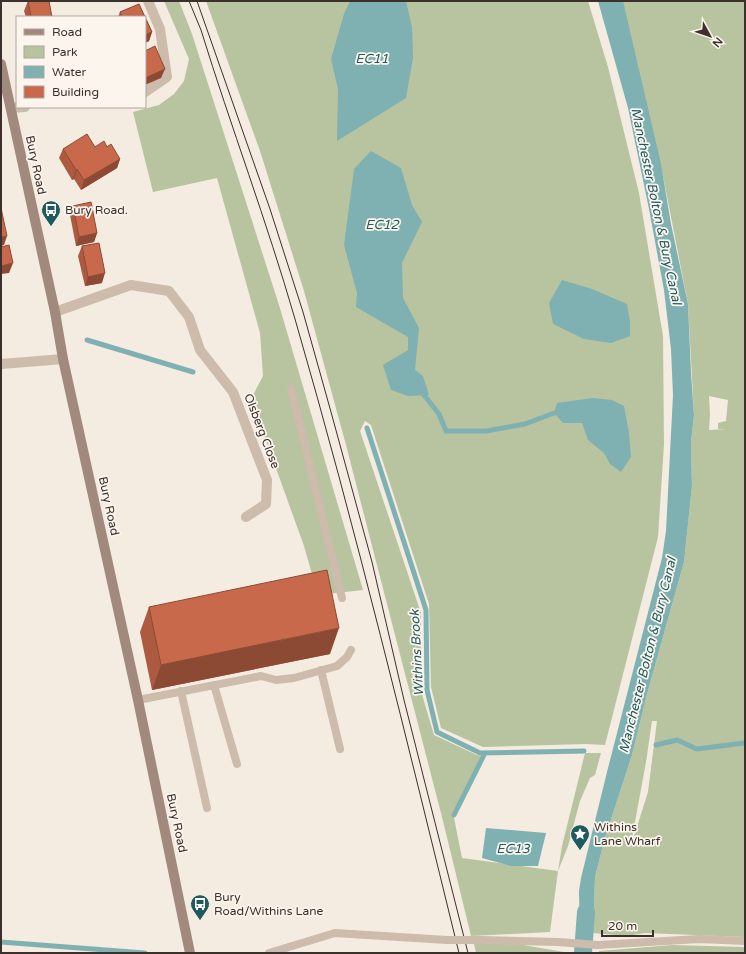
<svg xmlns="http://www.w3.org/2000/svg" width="746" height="954" font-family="'Varela Round',sans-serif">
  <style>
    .green { fill: #b8c4a0; fill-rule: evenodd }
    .water { fill: #7fb0b2 }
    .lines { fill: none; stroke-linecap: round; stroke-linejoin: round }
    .stream { stroke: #7fb0b2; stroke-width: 5 }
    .canal { stroke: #7fb0b2; stroke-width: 18 }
    .lane { stroke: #cdbbac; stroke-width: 8 }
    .street { stroke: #cdbbac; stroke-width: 10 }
    .secondary { stroke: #a18a7d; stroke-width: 10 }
    .tram { stroke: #3b302b; stroke-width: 1 }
    .lane-bridge { stroke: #cdbbac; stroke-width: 8 }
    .wall { fill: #ac5a40 }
    .shaded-wall { fill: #8c4a34 }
    .building { fill: #c8694b; stroke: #8c4a34 }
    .labels { text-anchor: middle; stroke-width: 3.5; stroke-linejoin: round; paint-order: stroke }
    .street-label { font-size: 12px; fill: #3b302b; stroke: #fbf5ee }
    .poi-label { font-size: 12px; fill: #3b302b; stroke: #fbf5ee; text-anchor: start }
    .water-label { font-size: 13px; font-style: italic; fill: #1f5a5e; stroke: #fbf5ee }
  </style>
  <rect width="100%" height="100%" fill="#f4ebe1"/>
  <path class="green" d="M164 1H179L192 34 279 305 363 590 318 595 304 546 251 399 263 376 260 333 217 178 153 192 133 112 159 105 174 94 184 81 189 59Z
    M206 1H588L608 67 639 193 663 336 664 444 658 537 605 745 586 744 483 747 441 728 431 687 429 604 371 425 365 421 360 431 421 613V691L434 735 477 755 481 756 453 813 462 858 558 871 562 846 585 753H601L595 775 590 778 580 801 568 846 558 871 550 932 471 936 443 821 346 445 304 291 260 151Z
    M622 1H745V937L645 933 627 936 593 933 595 877 605 838 632 755 647 694 684 562 692 486 691 443 694 415 688 304 664 181ZM709 396 728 400 726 421 718 423V429H727L709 430 710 415ZM652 721H657L648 792 630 849 646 762Z
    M474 944H517L570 953H476Z
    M672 945 745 947V953H599V951Z"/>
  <path class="water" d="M350 1H406L412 27 413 58 406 98 337 141 338 89 331 59 344 14Z
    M598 1H623L661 164 671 224 688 304 691 373 694 415 691 443 692 486 684 562 647 694 632 755 605 838 595 877 593 933 590 937H580L579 891 581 878 607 772 662 558 666 531 673 395 671 349 664 290 649 209 628 108Z
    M371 151 401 168 412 205 422 222 402 263 403 298 419 328 415 370 423 376 429 395 408 396 391 390 383 365 408 350V337L356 307 357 293 344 245 354 169Z
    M562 280 592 289 627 304 630 321V336L611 343 584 339 553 324 549 303Z
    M593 398 612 400 624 406 629 433 631 457 621 472 610 464 604 453 588 440 582 423H563L554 413 557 403Z
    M486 828 546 833 538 866H511L482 858Z"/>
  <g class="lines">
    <path class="stream" d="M87 340 193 372
      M420 390 439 414 446 431H486L525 424 554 413
      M367 428 426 610 427 690 437 732 480 753 584 751
      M656 745 677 740 697 749 744 743 745 744
      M454 815 485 753
      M1 942 145 953"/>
    <path class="canal" d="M583 953 586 912"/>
    <path class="lane" d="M291 388 342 598
      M321 670 340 749
      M214 685 237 764
      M181 691 207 808
      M138 700 261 676 276 680 294 678 337 666 347 657 351 650
      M481 940 558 942 598 945 699 939 745 941
      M269 953 335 933 447 940"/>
    <path class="street" d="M145 92 167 77 160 29 148 1
      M11 108 25 107
      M55 312 131 285 169 291 189 317 200 350 233 392 267 480 266 504 246 517
      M1 364 63 359"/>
    <path class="secondary" d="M1 64 55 312 63 359 138 700 190 953"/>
    <path class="tram" d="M189 1 201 30C231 127 267 222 295 319 356 529 407 741 459 953
      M197 1 270 209 303 312 331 412 372 562 404 700 468 953"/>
    <path class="lane-bridge" d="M447 940H481"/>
  </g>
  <path class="wall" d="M28 1 52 17H26L24 11Z
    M139 4 152 32 149 41 145 43V17H118L120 12Z
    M107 147 120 159 117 168 81 190 74 179 72 180 59 158 63 149Z
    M73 206 97 233 94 242 76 246 70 215Z
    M82 246 102 283 85 286 78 256Z
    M149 607 330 654 152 690 140 632Z"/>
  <path class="shaded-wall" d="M152 32 149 41 145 43V35Z
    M165 69 161 78 145 85V78Z
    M120 159 117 168 81 190 84 180Z
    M77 169 74 179 72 180 76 170Z
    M97 233 94 242 76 246 79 237Z
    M7 236 4 245 1 246V237Z
    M13 263 9 273 1 274V266Z
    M105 273 102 283 85 286 88 277Z
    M339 628 330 654 152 690 161 665Z"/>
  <path class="building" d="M28 1H49L52 17H31Z
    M139 4 152 32 145 35V17H122L120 12Z
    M155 46 165 69 145 78V51Z
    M87 134 95 147 104 141 107 147 111 144 120 159 84 180 77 169 76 170 63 149Z
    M91 202 97 233 79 237 73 206Z
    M1 208 7 236 1 237Z
    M99 243 105 273 88 277 82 246Z
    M9 245 13 263 1 266V247Z
    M327 570 339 628 161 665 149 607Z"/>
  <defs>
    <g id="bus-pin" transform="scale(1)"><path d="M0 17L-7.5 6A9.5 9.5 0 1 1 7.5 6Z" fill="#1f5a5e" stroke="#fbf5ee"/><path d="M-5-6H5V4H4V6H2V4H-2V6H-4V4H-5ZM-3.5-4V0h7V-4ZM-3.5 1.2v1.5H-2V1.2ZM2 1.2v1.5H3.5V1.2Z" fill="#fff"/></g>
    <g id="sight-pin" transform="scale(1)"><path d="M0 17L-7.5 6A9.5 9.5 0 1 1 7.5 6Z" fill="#1f5a5e" stroke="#fbf5ee"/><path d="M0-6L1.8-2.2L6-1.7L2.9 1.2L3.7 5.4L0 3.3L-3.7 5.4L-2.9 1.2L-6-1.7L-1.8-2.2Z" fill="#fff"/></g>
  </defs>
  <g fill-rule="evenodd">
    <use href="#bus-pin" x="51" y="210"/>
    <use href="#sight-pin" x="580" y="834"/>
    <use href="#bus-pin" x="200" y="904"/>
  </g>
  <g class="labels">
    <g class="street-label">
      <text transform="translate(36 165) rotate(78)" y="4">Bury Road</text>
      <text transform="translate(262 431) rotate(69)" y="4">Olsberg Close</text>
      <text transform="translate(109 506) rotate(78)" y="4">Bury Road</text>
      <text transform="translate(177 823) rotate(78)" y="4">Bury Road</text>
    </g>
    <g class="poi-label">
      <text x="65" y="214">Bury Road.</text>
      <text x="594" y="831">Withins<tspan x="594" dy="14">Lane Wharf</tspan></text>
      <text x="214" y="901">Bury<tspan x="214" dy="14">Road/Withins Lane</tspan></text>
    </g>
    <g class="water-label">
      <text x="372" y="63">EC11</text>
      <text transform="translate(657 206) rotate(78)" y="5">Manchester Bolton &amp; Bury Canal</text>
      <text x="382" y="229">EC12</text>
      <text transform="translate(416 653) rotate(-93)" y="5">Withins Brook</text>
      <text transform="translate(647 655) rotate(-76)" y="5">Manchester Bolton &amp; Bury Canal</text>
      <text x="513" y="853">EC13</text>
    </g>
  </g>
  <rect width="746" height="954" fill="none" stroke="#3b302b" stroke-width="4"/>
  <rect x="16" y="16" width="130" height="92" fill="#fbf5ee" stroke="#aea6a0"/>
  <rect x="24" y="29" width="20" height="6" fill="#a18a7d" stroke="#aea6a0"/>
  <text x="52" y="36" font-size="12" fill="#3b302b">Road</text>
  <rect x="24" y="46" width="20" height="12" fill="#b8c4a0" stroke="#aea6a0"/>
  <text x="52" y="56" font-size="12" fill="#3b302b">Park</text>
  <rect x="24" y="66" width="20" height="12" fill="#7fb0b2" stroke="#aea6a0"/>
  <text x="52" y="76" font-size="12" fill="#3b302b">Water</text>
  <rect x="24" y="86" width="20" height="12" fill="#c8694b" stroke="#aea6a0"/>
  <text x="52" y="96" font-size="12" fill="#3b302b">Building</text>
  <g transform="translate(710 36) rotate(130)" stroke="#fbf5ee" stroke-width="3" paint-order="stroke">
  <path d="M0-3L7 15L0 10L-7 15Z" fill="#3b302b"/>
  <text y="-6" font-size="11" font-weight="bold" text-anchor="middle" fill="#3b302b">N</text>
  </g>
  <path d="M602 930v6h51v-6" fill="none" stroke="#3b302b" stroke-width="2"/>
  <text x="608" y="930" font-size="12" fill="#3b302b" stroke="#fbf5ee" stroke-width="3" paint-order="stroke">20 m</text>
</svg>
